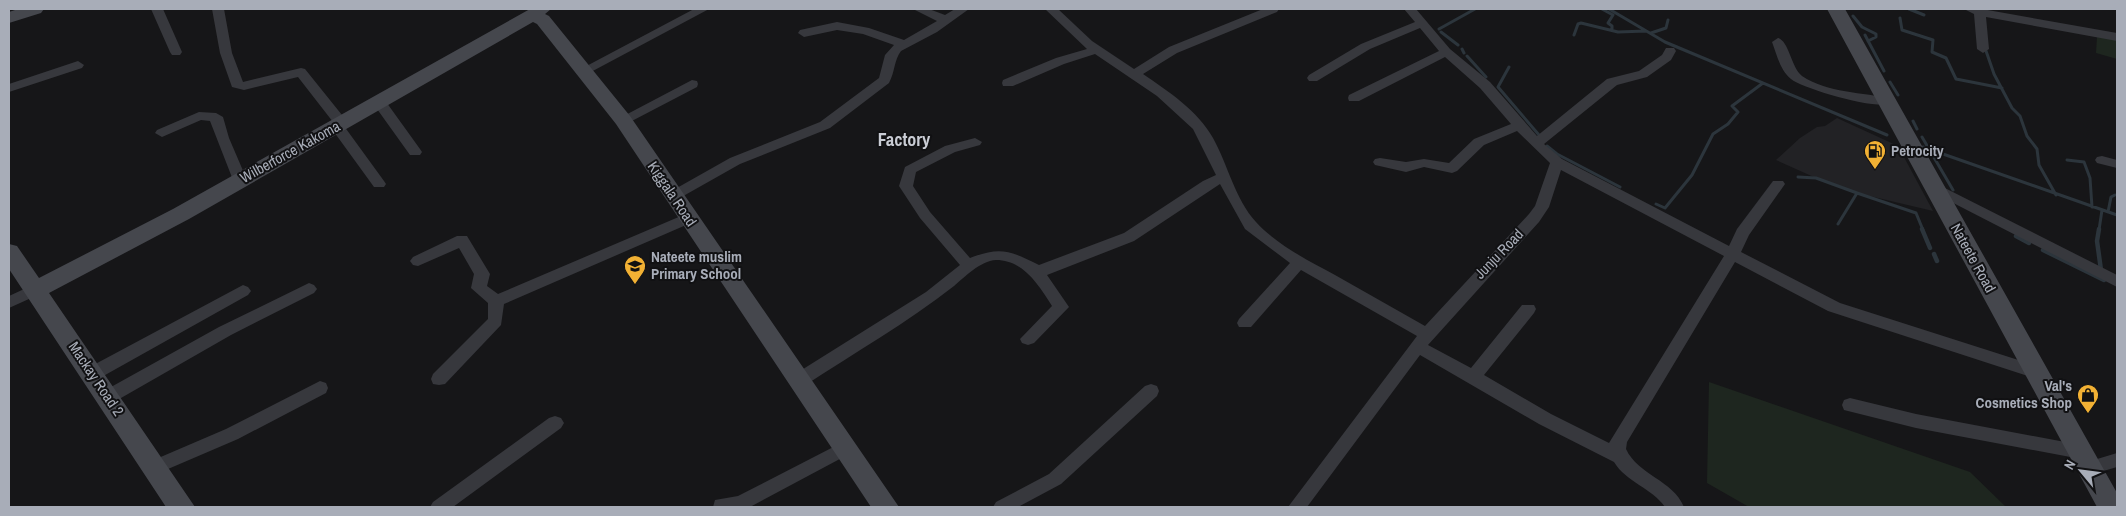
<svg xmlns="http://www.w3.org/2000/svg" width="2126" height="516" font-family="'Archivo Narrow',sans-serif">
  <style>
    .built { fill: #222225 }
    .green { fill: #1e261f }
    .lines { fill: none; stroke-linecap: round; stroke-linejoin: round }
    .stream-far1 { stroke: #2c353c; stroke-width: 3 }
    .stream { stroke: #2c353c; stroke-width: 4.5 }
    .street { fill: #37383d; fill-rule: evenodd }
    .secondary { fill: #45474d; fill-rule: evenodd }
    .labels { text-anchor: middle; stroke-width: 4; stroke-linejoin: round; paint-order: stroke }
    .poi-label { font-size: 15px; font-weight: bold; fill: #a8adb8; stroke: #111113; text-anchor: start }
    .street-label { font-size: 15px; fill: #a8adb8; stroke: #111113 }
    .quarter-label { font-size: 18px; font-weight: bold; fill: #c9ccd4; stroke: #111113 }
  </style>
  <rect width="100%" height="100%" fill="#161618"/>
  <path class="built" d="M1837 118 1898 146 1933 211 1857 193 1816 178 1776 160 1800 138 1817 127 1825 126Z"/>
  <path class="green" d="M2097 37 2113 38 2117 41V59L2096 53Z
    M1709 382 1970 472 2006 507H1749L1707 483Z"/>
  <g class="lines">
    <path class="stream-far1" d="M1602 9 1613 15 1608 23 1612 26V30
      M1609 9 1665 42 1887 135
      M1909 9 1924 15
      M1853 16 1862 27 1876 34V37L1868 41
      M1900 18 1902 30 1933 40 1932 52 1946 58 1956 79 2002 88
      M1439 29 1475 9
      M1441 32 1458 45
      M1651 33 1666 28 1668 20
      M1574 35 1578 24 1581 23 1618 32 1646 31
      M1865 35 1884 71
      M1985 48 1994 74 2012 108 2020 116 2027 136 2037 149 2039 165 2056 195
      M1462 49 1464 53
      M1467 56 1486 77
      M1509 67 1498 87 1539 135
      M1890 82 1898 95
      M1913 121 1917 129
      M1922 137 1953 190
      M1547 146 1557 154 1620 187
      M1923 147 2117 215
      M2067 160 2084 162 2090 178 2092 207
      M1798 177 1816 178 1857 193 1838 224
      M1857 193 1916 213 1923 230
      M1656 204 1665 208 1692 175 1713 134 1728 124 1738 112 1732 106 1763 83
      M2108 212 2111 197 2115 195
      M2099 230 2102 210"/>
    <path class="stream" d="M1922 229 1930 248
      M2099 229 2097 241 2101 270
      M2016 236 2029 243
      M2043 250 2104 280
      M1934 254 1937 261"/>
    <path class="street" d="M151 9H163L182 52 180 55H172L170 52Z
      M212 9H224L232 53 243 82 301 68 305 69 346 120 348 123 344 126 384 181 386 184 384 187H374L329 125 333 122 298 77 244 90 232 87 220 53Z
      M694 9H709L589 73 585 74 579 70Z
      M913 9H929L945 15 955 9H969L937 32 901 51C894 60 895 72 889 83L830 128 740 164 678 199H668L666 196 668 193 730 158 820 122 879 78 885 55 894 45 863 34 837 30 804 37 798 33 800 30 837 22 869 28 904 40 937 21Z
      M1045 9H1058L1092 41 1134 69 1169 47 1263 9H1279L1277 12 1177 53 1143 74C1168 91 1198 111 1213 138 1228 165 1235 199 1256 222 1277 245 1309 261 1335 275 1365 292 1395 309 1425 326L1529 214 1535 206 1550 163 1517 131 1484 145 1457 171 1452 173 1424 167 1406 172 1375 165 1373 162 1375 159 1380 158 1406 162 1424 159 1449 163 1474 139 1511 124 1480 88 1445 57 1359 101H1349L1348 98 1349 95 1439 51 1420 28 1370 49 1317 81H1309L1307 78 1309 75 1361 44 1415 22 1404 9H1416L1450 49 1490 82 1537 136 1607 79 1639 71 1662 55 1666 48H1674L1676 51 1671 60 1647 77 1617 85 1544 144 1562 159 1729 246 1737 229 1773 181H1783L1785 184 1749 235 1741 252 1840 303 2043 368 2045 373 2043 378 2037 379 1828 311 1735 262 1627 442 1626 449C1638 475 1673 480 1684 507H1665C1652 488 1626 482 1614 462L1539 424 1420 355 1307 507H1288L1417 336 1301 270 1251 327H1239L1237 323 1239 319 1290 263 1245 229 1220 184 1134 241 1047 275 1069 307 1034 343 1028 345 1022 343 1020 339 1052 306C1039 286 1024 260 996 260 980 261 965 277 954 286 907 323 854 353 804 386L798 387 792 386 790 381 792 376 926 292 960 265 920 218 899 186 905 167 945 146 975 138 982 142 980 145 955 152 916 172 913 186 930 212 970 258C1001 246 1010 251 1039 265L1124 233 1203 181 1216 175 1193 129 1157 96 1095 54 1064 64 1013 86H1003L1002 83 1003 80 1056 58 1087 49ZM1561 170 1724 256 1609 443 1551 414 1484 375 1534 313 1536 309 1534 305H1522L1471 368 1428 345 1539 222 1549 207Z
      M1964 9H1982L2117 33V41L1986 17 1989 49 1983 53 1977 49 1974 14Z
      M1778 38C1789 41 1791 67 1802 76 1827 93 1863 92 1892 99L1894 102C1885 113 1803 89 1791 79 1780 70 1777 55 1772 42Z
      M78 61 84 65 82 68 9 92V84Z
      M692 80 697 81 698 84 697 87 628 123 623 124 616 120Z
      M379 98 384 99 420 149 422 152 420 155H410L372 102Z
      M199 112 216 113 223 117 229 138 247 180 245 183H235L233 180 210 121 201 120 162 137 155 133 157 130Z
      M2102 156 2117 160V168L2097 163 2095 160 2097 157Z
      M1933 182 2117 275V287L1928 190 1926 187 1928 184Z
      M688 213 695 218 693 222 504 304 501 325 445 384 439 385 433 384 431 379 433 374 488 319V303L471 288 474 274 459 248 418 266 413 265 410 261 413 257 457 236H467L490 274 487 286 498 294Z
      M309 283 314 285 317 289 314 293 231 335 114 402 108 404 102 402 100 397 102 392 219 327Z
      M35 284 40 286 43 290 40 294 9 308V296Z
      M243 285 248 287 251 291 248 295 98 379 92 380 86 379 84 374 86 369Z
      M320 381 326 383 328 388 326 393 238 439 161 472 155 474 149 472 146 467 149 462 226 429Z
      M1151 384 1157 386 1159 391 1157 396 1061 484 1018 507H993L996 502 1049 474 1145 386Z
      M1850 398 1916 414 2081 445 2087 447 2090 452 2087 457 2081 459 1916 428 1844 410 1842 405 1844 400Z
      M555 416 561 418 564 423 561 428 453 507H430L433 502 549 418Z
      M845 441 851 443 854 448 851 453 750 507H713L715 500 738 496Z
      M2117 453V467L2090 475 2084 473 2081 468 2084 463Z"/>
    <path class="secondary" d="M18 9H44L41 13 9 23V12Z
      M530 9H551L545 14 549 16 630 116 899 507H871L616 124 537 24 533 22 189 219 49 293 195 507H166L9 269V244L17 246 39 278 173 209Z
      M1827 9H1845L2117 493V507H2097Z"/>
  </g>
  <defs>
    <g id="fuel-pin" transform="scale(1.125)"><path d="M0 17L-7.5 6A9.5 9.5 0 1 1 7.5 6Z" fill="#f2b134" stroke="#111113"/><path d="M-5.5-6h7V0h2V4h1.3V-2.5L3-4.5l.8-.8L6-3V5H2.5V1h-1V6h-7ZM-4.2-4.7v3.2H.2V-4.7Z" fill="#111"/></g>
    <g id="school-pin" transform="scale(1.125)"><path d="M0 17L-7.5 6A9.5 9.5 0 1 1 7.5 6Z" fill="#f2b134" stroke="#111113"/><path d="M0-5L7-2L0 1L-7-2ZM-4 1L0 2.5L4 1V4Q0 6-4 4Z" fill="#111"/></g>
    <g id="shop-pin" transform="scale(1.125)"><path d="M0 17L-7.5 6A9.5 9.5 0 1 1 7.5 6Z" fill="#f2b134" stroke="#111113"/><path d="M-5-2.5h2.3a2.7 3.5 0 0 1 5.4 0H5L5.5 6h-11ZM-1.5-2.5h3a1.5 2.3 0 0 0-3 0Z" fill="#111"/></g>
  </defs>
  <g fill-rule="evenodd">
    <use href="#fuel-pin" x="1875" y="151"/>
    <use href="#school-pin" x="635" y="266"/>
    <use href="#shop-pin" x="2088" y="395"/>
  </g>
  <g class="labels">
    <g class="poi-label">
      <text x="1891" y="156">Petrocity</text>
      <text x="651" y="262">Nateete muslim<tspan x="651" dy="17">Primary School</tspan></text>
      <text x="2072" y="391" text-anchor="end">Val's<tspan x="2072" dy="17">Cosmetics Shop</tspan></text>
    </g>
    <g class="street-label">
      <text transform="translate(290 152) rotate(-29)" y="5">Wilberforce Kakoma</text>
      <text transform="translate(672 194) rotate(56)" y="5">Kiggala Road</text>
      <text transform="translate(1499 254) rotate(-46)" y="5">Junju Road</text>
      <text transform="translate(1973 258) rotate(61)" y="5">Nateete Road</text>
      <text transform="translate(96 379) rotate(56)" y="5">Mackay Road 2</text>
    </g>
    <g class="quarter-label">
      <text x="904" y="146">Factory</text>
    </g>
  </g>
  <rect width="2126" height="516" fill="none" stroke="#a8adb8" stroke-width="20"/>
  <g transform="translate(2081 471) rotate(299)" stroke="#111113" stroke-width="4" paint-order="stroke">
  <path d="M0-4L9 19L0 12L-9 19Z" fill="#a8adb8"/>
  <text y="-8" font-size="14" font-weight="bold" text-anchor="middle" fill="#a8adb8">N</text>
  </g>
</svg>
